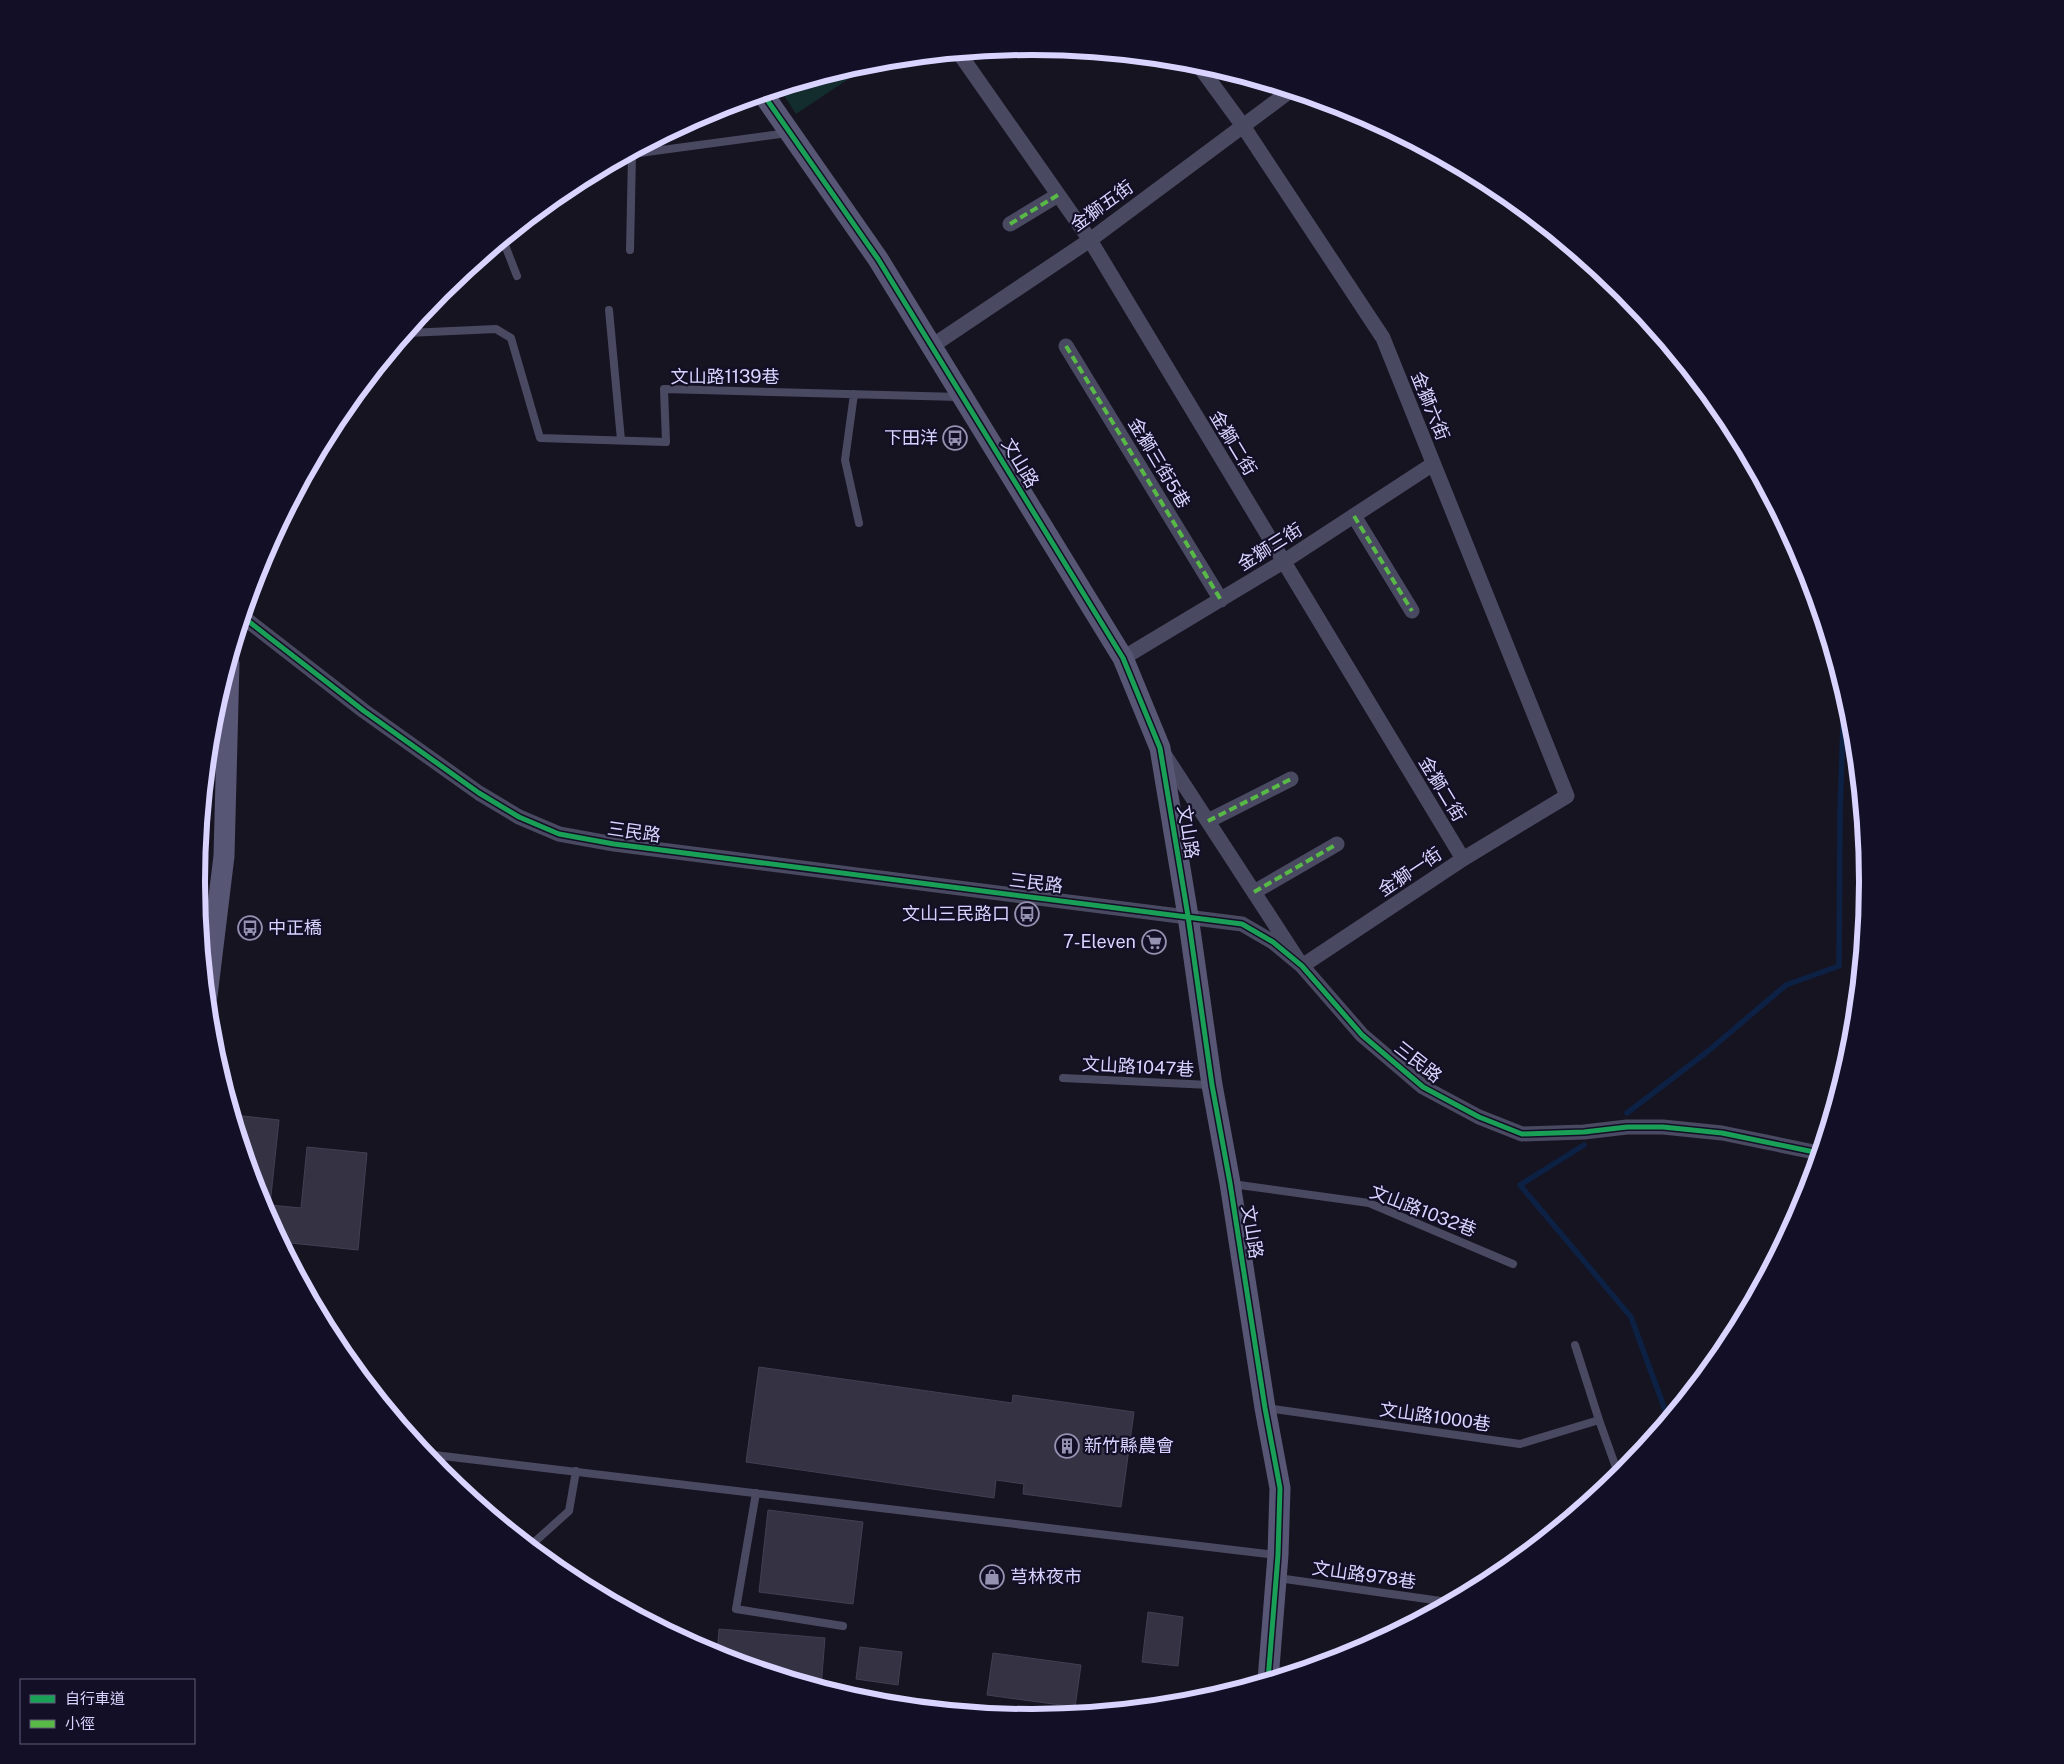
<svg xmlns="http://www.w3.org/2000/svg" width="2064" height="1764" font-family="'Public Sans','Noto Sans TC',sans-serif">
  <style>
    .green { fill: #132c2d }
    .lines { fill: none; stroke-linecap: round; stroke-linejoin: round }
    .stream { stroke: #0d2144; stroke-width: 5.5 }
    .building { fill: #343243; stroke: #433f54 }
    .lane { stroke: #4a4962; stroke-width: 8 }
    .street { stroke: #4a4962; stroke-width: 15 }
    .secondary { stroke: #575674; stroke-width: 21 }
    .quiet { stroke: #58b947; stroke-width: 4; stroke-dasharray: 8 4; stroke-linecap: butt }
    .cycleway-casing { stroke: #130f26; stroke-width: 8 }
    .cycleway { stroke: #1a9f57; stroke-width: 5 }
    .labels { text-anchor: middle; stroke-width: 4.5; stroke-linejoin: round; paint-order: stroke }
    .street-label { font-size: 18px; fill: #d9d4ff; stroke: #130f26 }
    .poi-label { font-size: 18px; fill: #d9d4ff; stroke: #130f26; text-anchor: end }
    .rim { fill: none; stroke: #d9d4ff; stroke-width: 6 }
  </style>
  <rect width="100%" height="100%" fill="#161421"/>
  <path class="green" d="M869 62H874L796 114 780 89Z"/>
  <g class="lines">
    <path class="stream" d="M1627 1113 1707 1052 1786 985 1839 966 1840 812 1844 692
      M1584 1145 1520 1185 1631 1317 1668 1418"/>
  </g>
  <path class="building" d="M234 1115 279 1120 270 1205 301 1208 307 1147 367 1153 358 1250 281 1242 260 1202Z
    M759 1367 1012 1403 1013 1395 1134 1412 1121 1507 1023 1494 1024 1484 996 1480 994 1498 746 1462Z
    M768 1510 863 1522 853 1604 759 1592Z
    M1148 1612 1183 1617 1178 1666 1142 1662Z
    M719 1629 825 1638 821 1687 717 1655Z
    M860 1647 902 1652 898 1685 856 1679Z
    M993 1653 1081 1665 1075 1707 987 1695Z"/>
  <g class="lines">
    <path class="lane" d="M623 157 632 154 788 133
      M503 240 517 276
      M630 250 632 154
      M609 310 621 440
      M407 333 496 329 511 338 540 438 666 442 664 389 959 397
      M854 394 845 460 859 523
      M1063 1078 1210 1085
      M1232 1184 1369 1203 1513 1264
      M1575 1345 1599 1420 1619 1476
      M1267 1408 1520 1444 1599 1420
      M426 1454 1276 1555
      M756 1493 736 1609 843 1626
      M530 1546 569 1511 576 1471
      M1278 1578 1448 1602"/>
    <path class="street" d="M959 53 1090 240 1463 859
      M1010 224 1058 195
      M932 346 1090 240 1290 91
      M1066 346 1221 600
      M1354 516 1412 611
      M243 617 364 711 479 793 519 817 559 834 614 844 1242 924 1273 942 1302 966 1362 1035 1423 1087 1479 1117 1522 1134 1584 1132 1627 1127H1663L1722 1133 1819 1153
      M1123 658 1283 562 1433 464
      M1164 754 1302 966 1463 859 1567 796 1383 338 1243 126 1197 63
      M1208 821 1291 779
      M1254 892 1337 844"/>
    <path class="secondary" d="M763 94 878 259 1123 658 1160 748 1188 916 1212 1085 1230 1183 1265 1408 1280 1488 1278 1555 1268 1680
      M207 996 224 856 229 663"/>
    <path class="quiet" d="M1010 224 1058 195
      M1066 346 1221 600
      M1354 516 1412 611
      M1208 821 1291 779
      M1254 892 1337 844"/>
    <g class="cycleway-casing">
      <path id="cycleway" d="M763 94 878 259 1123 658 1160 748 1188 916 1212 1085 1230 1183 1265 1408 1280 1488 1278 1555 1268 1680
        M243 617 364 711 479 793 519 817 559 834 614 844 1242 924 1273 942 1302 966 1362 1035 1423 1087 1479 1117 1522 1134 1584 1132 1627 1127H1663L1722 1133 1819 1153"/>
    </g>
    <use href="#cycleway" class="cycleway"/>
  </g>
  <defs>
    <g id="bus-ring" transform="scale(1.25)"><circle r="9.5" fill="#130f26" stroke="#9591b1" stroke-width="1.5"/><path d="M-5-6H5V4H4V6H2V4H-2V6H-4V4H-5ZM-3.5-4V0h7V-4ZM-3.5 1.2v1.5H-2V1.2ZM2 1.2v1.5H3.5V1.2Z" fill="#9591b1"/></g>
    <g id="supermarket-ring" transform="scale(1.25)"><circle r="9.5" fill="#130f26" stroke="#9591b1" stroke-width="1.5"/><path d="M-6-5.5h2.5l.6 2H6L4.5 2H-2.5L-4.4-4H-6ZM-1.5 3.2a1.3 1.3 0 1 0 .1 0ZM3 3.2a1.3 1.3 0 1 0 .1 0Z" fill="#9591b1"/></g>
    <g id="building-ring" transform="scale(1.25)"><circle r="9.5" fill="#130f26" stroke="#9591b1" stroke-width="1.5"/><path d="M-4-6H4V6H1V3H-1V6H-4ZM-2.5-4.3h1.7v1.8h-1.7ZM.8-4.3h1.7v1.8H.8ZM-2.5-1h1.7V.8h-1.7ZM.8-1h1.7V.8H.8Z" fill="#9591b1"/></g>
    <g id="shop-ring" transform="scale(1.25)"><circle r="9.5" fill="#130f26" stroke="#9591b1" stroke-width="1.5"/><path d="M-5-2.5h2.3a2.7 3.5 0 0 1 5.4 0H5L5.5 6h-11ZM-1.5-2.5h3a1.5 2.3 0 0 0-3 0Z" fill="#9591b1"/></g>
  </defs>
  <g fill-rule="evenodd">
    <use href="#bus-ring" x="955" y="438"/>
    <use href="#bus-ring" x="1027" y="914"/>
    <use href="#bus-ring" x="250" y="928"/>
    <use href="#supermarket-ring" x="1154" y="942"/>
    <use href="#building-ring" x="1067" y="1446"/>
    <use href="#shop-ring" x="992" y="1577"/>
  </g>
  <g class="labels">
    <g class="street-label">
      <text transform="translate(1102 206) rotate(-36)" y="6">金獅五街</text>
      <text x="725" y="383">文山路1139巷</text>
      <text transform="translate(1430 406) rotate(68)" y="6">金獅六街</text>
      <text transform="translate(1233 443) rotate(59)" y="6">金獅二街</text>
      <text transform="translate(1020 463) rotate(59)" y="6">文山路</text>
      <text transform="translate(1159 463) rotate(59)" y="6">金獅三街5巷</text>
      <text transform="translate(1270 547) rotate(-32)" y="6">金獅三街</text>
      <text transform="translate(1442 789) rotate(59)" y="6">金獅二街</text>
      <text transform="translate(634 832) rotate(8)" y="6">三民路</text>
      <text transform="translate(1188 832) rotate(81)" y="6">文山路</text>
      <text transform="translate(1410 872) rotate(-34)" y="6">金獅一街</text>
      <text transform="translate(1036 883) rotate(7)" y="6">三民路</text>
      <text transform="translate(1418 1062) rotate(38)" y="6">三民路</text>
      <text transform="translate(1138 1067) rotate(3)" y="6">文山路1047巷</text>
      <text transform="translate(1423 1211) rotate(21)" y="6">文山路1032巷</text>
      <text transform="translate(1252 1232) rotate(81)" y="6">文山路</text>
      <text transform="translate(1435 1417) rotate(8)" y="6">文山路1000巷</text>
      <text transform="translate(1364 1575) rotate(8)" y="6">文山路978巷</text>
    </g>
    <g class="poi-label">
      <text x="938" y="444">下田洋</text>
      <text x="1010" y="920">文山三民路口</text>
      <text x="268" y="934" text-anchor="start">中正橋</text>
      <text x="1136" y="948">7-Eleven</text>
      <text x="1084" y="1452" text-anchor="start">新竹縣農會</text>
      <text x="1010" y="1583" text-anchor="start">芎林夜市</text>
    </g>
  </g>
  <path d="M0 0H2064V1764H0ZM205 882a827 827 0 1 1 1654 0a827 827 0 1 1-1654 0Z" fill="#130f26" fill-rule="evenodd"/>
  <path class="rim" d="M205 882a827 827 0 1 1 1654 0a827 827 0 1 1-1654 0Z"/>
  <rect x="20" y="1679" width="175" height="65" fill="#130f26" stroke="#625e7d"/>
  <rect x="30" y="1695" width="25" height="8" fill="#1a9f57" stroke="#625e7d"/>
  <text x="65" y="1704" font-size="15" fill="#d9d4ff">自行車道</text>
  <rect x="30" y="1720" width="25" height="8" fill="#58b947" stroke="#625e7d"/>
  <text x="65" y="1729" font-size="15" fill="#d9d4ff">小徑</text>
</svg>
